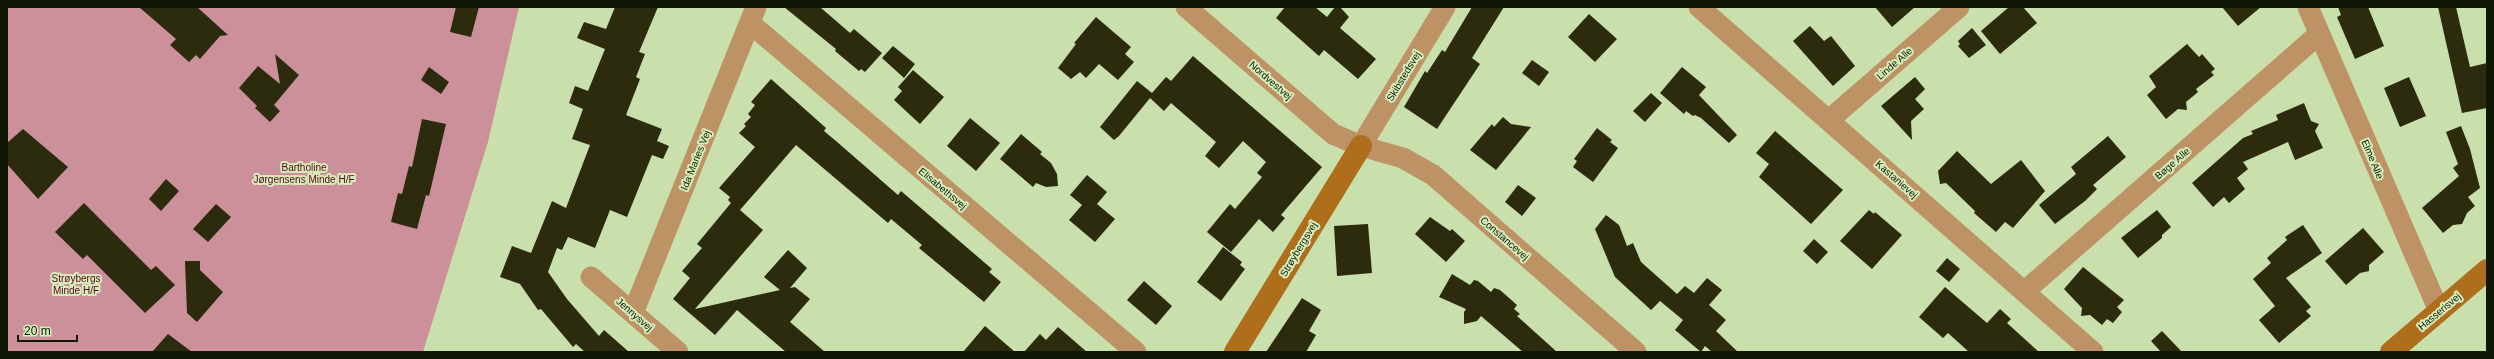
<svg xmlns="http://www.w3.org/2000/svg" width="2494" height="359" font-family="Arial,sans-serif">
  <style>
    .green { fill: #cc909b }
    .building { fill: #2c2b0d }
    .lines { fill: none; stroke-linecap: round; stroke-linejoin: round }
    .street { stroke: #bd9264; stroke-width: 21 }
    .secondary { stroke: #ae6e1c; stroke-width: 22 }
    .labels { text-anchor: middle; stroke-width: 4; stroke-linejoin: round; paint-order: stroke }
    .street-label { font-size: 10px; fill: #101805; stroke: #d6edb9 }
    .park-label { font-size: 10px; fill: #5a0223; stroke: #d6edb9 }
  </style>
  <rect width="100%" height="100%" fill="#c9e0ac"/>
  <path class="green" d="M7 7H519L488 142 423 352H7Z"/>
  <path class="building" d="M139 7H197L228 35 220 36 200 59 196 55 189 62 170 45 176 39Z
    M456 7H479L471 37 450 32Z
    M615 7H658L639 52 645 54 636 77 640 79 626 115 662 129 657 141 669 146 663 159 652 155 627 217 610 210 595 248 568 237 562 250 557 248 548 272 567 299 599 336 604 330 629 352H585L576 344 573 347 541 309 538 310 520 284 500 277 512 246 531 253 552 201 566 208 590 145 572 139 583 109 569 103 575 86 588 91 605 49 577 38 584 22 606 29Z
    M784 7H820L850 33 854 29 882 53 865 72 861 69 859 71 835 51 836 49Z
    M1285 7H1315L1327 17 1335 7H1340L1349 17 1340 28 1376 59 1358 79 1324 50 1319 56 1276 18Z
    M1472 7H1504L1472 58 1480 64 1437 129 1404 107 1425 71 1427 73 1442 50 1445 52Z
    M1875 7H1915L1892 27Z
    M2009 7H2023L2037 23 2000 54 1981 31Z
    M2222 7H2261L2238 26Z
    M2338 7H2368L2384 46 2355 59 2337 17 2341 15Z
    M2438 7H2456L2470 67 2487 63V108L2462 113Z
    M1589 14 1617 39 1595 62 1568 37Z
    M1096 17 1131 47 1125 54 1134 62 1118 80 1099 64 1086 78 1080 72 1071 79 1058 68 1076 44 1074 43Z
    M1810 26 1824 41 1831 36 1855 66 1833 86 1793 41Z
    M1972 28 1986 45 1969 58 1958 46 1960 44 1958 41Z
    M2187 44 2199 57 2202 54 2215 69 2211 72 2214 75 2196 89 2198 92 2186 102 2187 110 2178 109 2166 119 2147 95 2156 87 2149 76Z
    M893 46 915 64 904 78 882 58Z
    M275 54 299 75 274 105 280 111 270 122 255 108 257 106 239 88 258 66 280 84Z
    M1193 56 1322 167 1281 215 1285 218 1273 232 1259 219 1231 252 1207 232 1230 204 1235 209 1262 177 1257 173 1266 162 1243 141 1219 168 1205 156 1216 142 1171 103 1164 111 1150 98 1119 136 1114 140 1100 127 1137 81 1152 93 1166 77 1171 81Z
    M1532 60 1549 72 1539 86 1522 73Z
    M429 67 449 82 441 94 421 80Z
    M1682 67 1706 87 1699 95 1737 135 1729 143 1701 118 1695 115 1693 116 1686 111 1684 114 1660 93Z
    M913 70 944 97 920 124 894 100 902 91 898 87Z
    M1915 77 1925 89 1915 99 1924 109 1911 121 1912 140 1881 106Z
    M2409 77 2426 116 2400 127 2384 88Z
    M771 79 826 128 824 131 836 141 898 195 901 191 992 269 989 272 1001 282 984 302 919 248 922 245 891 219 888 223 796 145 740 210 763 230 695 309 780 290 764 277 788 250 807 268 790 288 795 287 810 299 790 322 825 352H786L737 310 715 335 673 299 690 278 682 271 702 248 697 244 731 203 728 200 730 197 719 188 755 147 739 133 746 126 744 124 751 117 748 114 755 105 751 102Z
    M1651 93 1662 103 1645 122 1633 111Z
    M2304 103 2311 121 2319 124 2315 131 2323 148 2295 160 2288 142 2243 162 2248 169 2237 178 2245 189 2229 203 2224 197 2213 207 2192 183 2243 138 2253 134 2251 131 2278 120 2276 115Z
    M1503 117 1511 124 1531 127 1496 170 1470 150 1492 124 1494 127Z
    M970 118 1000 143 976 171 947 146Z
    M422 119 446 124 429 196 426 195 417 229 391 222 398 193 402 194 409 166 412 167Z
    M2461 126 2470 149 2480 188 2468 197 2475 206 2467 213 2462 224 2453 225 2443 233 2422 208 2459 176 2453 168 2458 164 2446 132Z
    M1597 128 1612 140 1610 142 1618 148 1593 182 1573 167 1577 161 1574 159Z
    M23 129 68 167 38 199 7 164V143Z
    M1775 131 1843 190 1811 224 1759 177 1769 164 1756 153Z
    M1021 134 1042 152 1040 154 1051 163 1057 174 1058 186 1046 187 1036 183 1033 187 1000 159Z
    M2108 136 2126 157 2093 185 2097 189 2085 201 2055 224 2039 205 2076 174 2071 167Z
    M1957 151 1991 184 2021 160 2045 191 2013 228 2005 222 1996 232 1974 213 1975 211 1946 183 1940 184 1938 171Z
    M1087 175 1107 192 1097 204 1115 219 1095 242 1069 220 1082 205 1070 195Z
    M166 179 179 191 161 211 149 199Z
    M1518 185 1536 198 1522 216 1505 202Z
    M84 203 151 270 156 266 175 285 145 313 87 255 83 259 55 232Z
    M216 204 231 217 208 242 193 229Z
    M1869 210 1874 214 1875 212 1902 235 1872 269 1840 241Z
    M2157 210 2171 227 2162 235V238L2138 258 2121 238Z
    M1606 215 1619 225 1627 246 1633 243 1641 262 1677 294 1685 286 1694 293 1707 278 1722 290 1709 305 1726 320 1716 331 1738 352H1712L1705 346 1701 352 1675 330 1683 320 1660 301 1651 310 1615 277 1595 229Z
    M1430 217 1450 231 1452 229 1465 241 1446 262 1415 234Z
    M1368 224 1372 273 1337 276 1334 226Z
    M2303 225 2322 253 2286 278 2311 307 2306 311 2311 316 2279 343 2259 320 2275 306 2253 279 2271 263 2267 258 2287 240 2285 237Z
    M2363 228 2384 252 2369 265V271L2360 273 2346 285 2325 261Z
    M1814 239 1828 252 1817 264 1803 251Z
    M1223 247 1242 262 1240 265 1245 269 1221 301 1197 282Z
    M1947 258 1960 269 1949 282 1936 271Z
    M185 261H200V270L223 292 197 322 187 313Z
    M2083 267 2124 300 2117 307 2122 312 2113 323 2107 319 2102 325 2090 315 2081 316 2082 308 2064 289Z
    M1452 274 1470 285 1474 280 1478 281 1491 292 1494 288 1500 290 1517 305 1514 309 1520 314 1517 316 1557 352H1523L1481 316 1477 321 1464 324V312L1466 309 1439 297Z
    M1144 281 1172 306 1156 325 1127 300Z
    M1945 287 1987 323 2000 309 2011 319 2007 323 2039 352H1969L1948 333 1943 338 1919 317Z
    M1302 298 1321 310 1309 331 1316 335 1306 352H1266Z
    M985 326 1015 352H963Z
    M1058 327 1087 352H1024L1040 334 1046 340Z
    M2162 331 2182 352H2161L2151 341Z
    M168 334 192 352H152Z"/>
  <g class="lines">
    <path class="street" d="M1186 7 1333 134 1361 146 1403 158 1433 175 1636 352
      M1699 7 2093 352
      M2308 7 2439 311
      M750 23 1136 352
      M1829 120 1959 7
      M1361 146 1445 7
      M591 277 678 352
      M2025 291 2319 34
      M633 313 756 7"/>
    <path class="secondary" d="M1235 352 1361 146
      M2391 352 2487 270"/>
  </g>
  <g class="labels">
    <g class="street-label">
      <text transform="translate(1894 63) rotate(-41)" y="4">Linde Alle</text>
      <text transform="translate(1403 76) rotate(-59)" y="4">Skibstedsvej</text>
      <text transform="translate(1271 80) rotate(41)" y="4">Nordvestvej</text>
      <text transform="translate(2373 159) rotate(67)" y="4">Elme Alle</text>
      <text transform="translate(695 160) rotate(-68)" y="4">Ida Maries Vej</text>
      <text transform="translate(2172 163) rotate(-41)" y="4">Bøge Alle</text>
      <text transform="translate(1897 179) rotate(41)" y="4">Kastanievej</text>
      <text transform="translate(943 188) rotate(40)" y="4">Elisabethsvej</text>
      <text transform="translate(1505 238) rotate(41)" y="4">Constancevej</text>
      <text transform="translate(1298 249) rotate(-59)" y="4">Strøybergsvej</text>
      <text transform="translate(2439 311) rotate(-40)" y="4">Hasserisvej</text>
      <text transform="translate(635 314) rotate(41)" y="4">Jennysvej</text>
    </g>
    <g class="park-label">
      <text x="304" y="171">Bartholine<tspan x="304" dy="12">Jørgensens Minde H/F</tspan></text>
      <text x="76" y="282">Strøybergs<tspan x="76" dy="12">Minde H/F</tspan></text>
    </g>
  </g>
  <rect width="2494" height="359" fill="none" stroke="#101805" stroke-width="16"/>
  <path d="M18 335v6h59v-6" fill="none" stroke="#101805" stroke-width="2"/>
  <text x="24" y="335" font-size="12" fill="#101805" stroke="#d6edb9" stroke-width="3" paint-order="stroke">20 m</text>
</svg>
